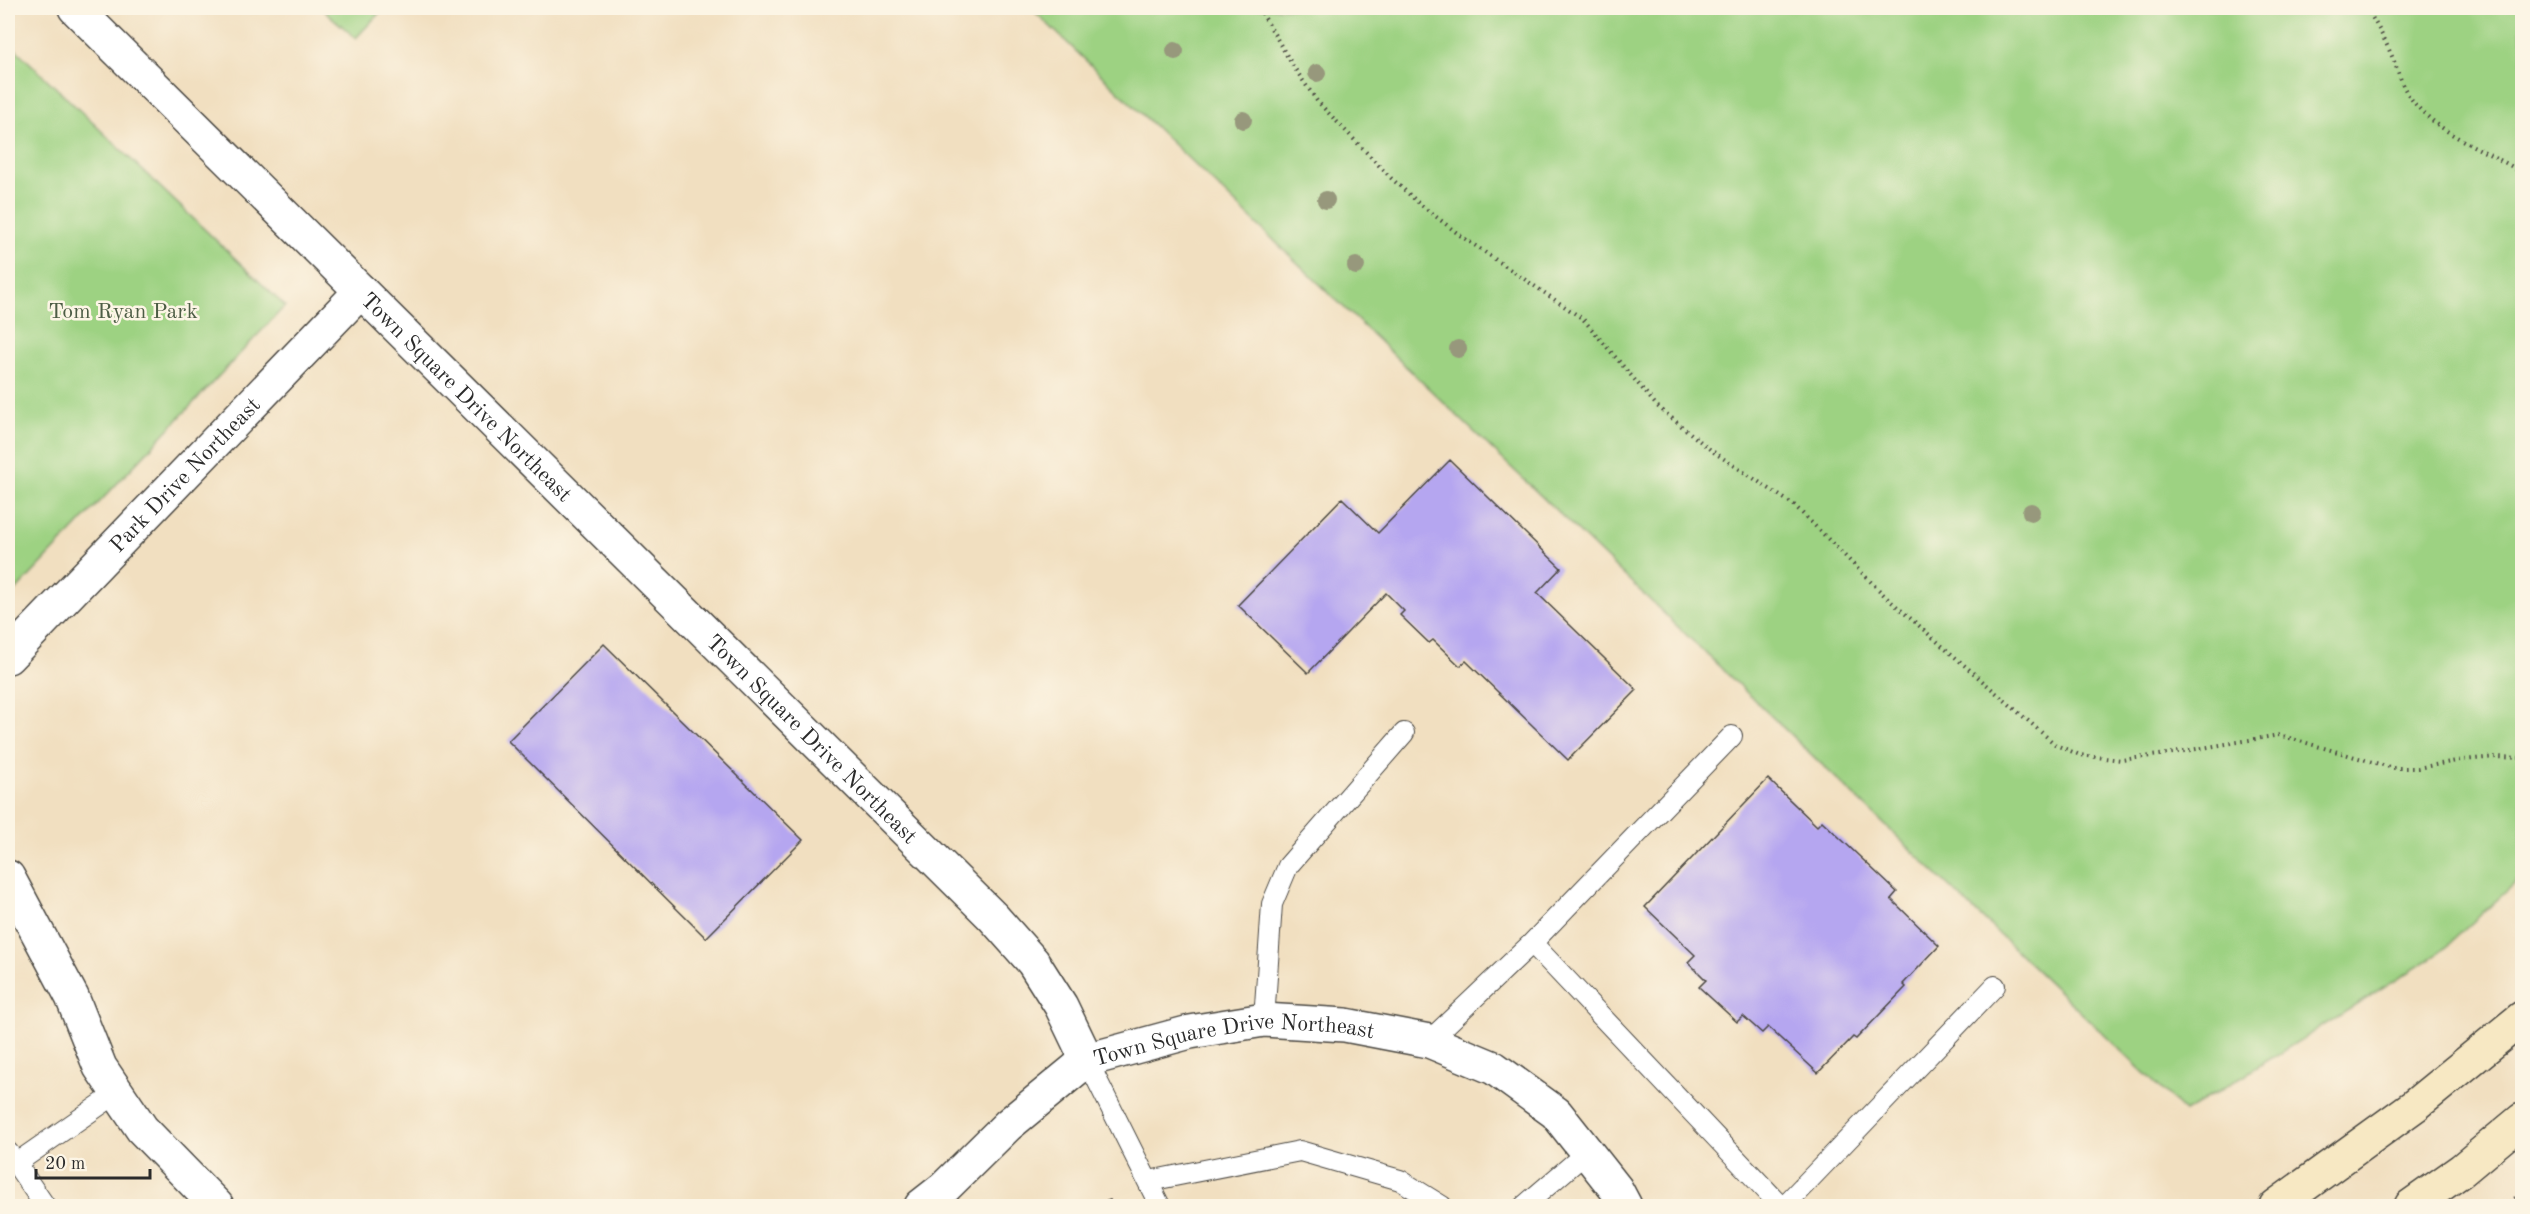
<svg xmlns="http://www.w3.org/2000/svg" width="2530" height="1214" font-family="'Old Standard TT',serif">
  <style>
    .green { fill: #9dd282; stroke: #647e56; stroke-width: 1.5 }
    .building { fill: #b5a6f0 }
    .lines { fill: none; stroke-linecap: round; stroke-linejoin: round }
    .service-casing { stroke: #494641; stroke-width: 22 }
    .minor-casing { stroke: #494641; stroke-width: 36 }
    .secondary-casing { stroke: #494641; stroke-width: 36 }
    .path { stroke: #494641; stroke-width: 4; stroke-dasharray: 1.5 4.5; stroke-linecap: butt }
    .service { stroke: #fff; stroke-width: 20 }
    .minor { stroke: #fff; stroke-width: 33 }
    .secondary { stroke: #f7e8c3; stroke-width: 33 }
    .tree { fill: #97987c }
    .labels { text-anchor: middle; stroke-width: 5; stroke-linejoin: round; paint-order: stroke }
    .park-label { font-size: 22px; fill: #4d5d45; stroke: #fcf5e5 }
    .street-label { font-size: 22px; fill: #2b2b2b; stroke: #fcf5e5 }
  </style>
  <rect width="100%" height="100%" fill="#fcf5e5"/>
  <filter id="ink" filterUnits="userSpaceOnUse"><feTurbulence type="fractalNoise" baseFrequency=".0167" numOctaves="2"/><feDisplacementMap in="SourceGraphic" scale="12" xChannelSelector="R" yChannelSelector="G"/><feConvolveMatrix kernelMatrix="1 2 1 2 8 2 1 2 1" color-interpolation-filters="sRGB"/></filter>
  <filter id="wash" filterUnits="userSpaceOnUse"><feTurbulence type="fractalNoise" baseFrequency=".008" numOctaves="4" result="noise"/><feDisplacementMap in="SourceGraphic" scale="24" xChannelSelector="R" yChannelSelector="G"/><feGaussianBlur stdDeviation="1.35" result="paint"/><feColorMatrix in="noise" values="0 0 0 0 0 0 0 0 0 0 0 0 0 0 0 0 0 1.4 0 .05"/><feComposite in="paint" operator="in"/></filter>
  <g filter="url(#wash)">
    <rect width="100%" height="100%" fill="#f1dfc0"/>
    <path class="green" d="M321 8H384L356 38Z
      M1031 8H2522V877L2438 954 2185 1112Z
      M8 42 285 306 8 599Z"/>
    <g id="blocks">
      <path class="building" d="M1450 460 1561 568 1537 593 1637 690 1568 760 1466 661 1460 666 1433 640 1429 643 1400 615 1404 611 1386 593 1308 673 1238 605 1342 498 1378 533Z
        M604 644 803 840 706 938 508 741Z
        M1768 779 1817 826 1822 821 1897 892 1891 899 1939 946 1903 984 1906 987 1856 1039 1853 1037 1818 1073 1768 1027 1762 1033 1743 1016 1737 1022 1699 987 1706 980 1688 962 1695 955 1645 907Z
        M1110 1200 1112 1206H1092Z"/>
    </g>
  </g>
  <g filter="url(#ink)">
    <use href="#blocks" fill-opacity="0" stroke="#494641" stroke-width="1.5"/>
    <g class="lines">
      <g class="service-casing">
        <path id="service" d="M1532 943 1732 736
          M1264 1020 1272 904 1288 866 1404 733
          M1429 1041 1532 943 1781 1206
          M1087 1060 1160 1206
          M8 1152 45 1206
          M15 1164 117 1093
          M1149 1181 1300 1151 1400 1180 1442 1206
          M1524 1206 1587 1152
          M1784 1206 1995 986"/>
      </g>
      <g class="minor-casing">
        <g id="minor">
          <path id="s1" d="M75 8 993 917 1033 962 1061 1006 1087 1060 1190 1032 1264 1020 1345 1025 1429 1041 1494 1068 1556 1113 1616 1189 1625 1206"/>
          <path id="s2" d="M8 657 361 291"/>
          <path d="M8 877 72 997 100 1067 142 1129 217 1206"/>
          <path d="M921 1206 944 1188 1008 1125 1087 1060"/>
        </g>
      </g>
      <g class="secondary-casing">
        <path id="secondary" d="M2276 1206 2414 1106 2522 1018
          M2411 1206 2462 1170 2522 1120"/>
      </g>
      <path class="path" d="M1259 8 1293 66 1317 101 1391 178 1421 205 1461 236 1583 319 1657 406 1712 451 1794 505 1886 597 2056 745 2080 755 2121 760 2167 754 2279 735 2393 768H2418L2462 760 2497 757 2522 758
        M2366 8C2377 24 2386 42 2394 61 2398 71 2401 82 2406 91 2432 134 2483 147 2522 173
        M2505 1206 2522 1193"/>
      <use href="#service" class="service"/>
      <use href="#minor" class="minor"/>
      <use href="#secondary" class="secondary"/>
    </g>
    <g class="tree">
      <circle cx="1175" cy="51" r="9"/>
      <circle cx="1317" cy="73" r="9"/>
      <circle cx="1243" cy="120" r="9"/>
      <circle cx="1326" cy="200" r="9"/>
      <circle cx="1356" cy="266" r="9"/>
      <circle cx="1458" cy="349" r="9"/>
      <circle cx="2031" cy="512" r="9"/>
    </g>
  </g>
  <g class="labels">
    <g class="park-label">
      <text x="123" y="318">Tom Ryan Park</text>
    </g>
    <g class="street-label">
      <text dy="8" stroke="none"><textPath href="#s1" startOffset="552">Town Square Drive Northeast</textPath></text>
      <text dy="8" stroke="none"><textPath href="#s2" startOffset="254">Park Drive Northeast</textPath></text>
      <text dy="8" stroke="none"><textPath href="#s1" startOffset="1038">Town Square Drive Northeast</textPath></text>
      <text dy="8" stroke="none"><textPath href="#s1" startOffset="1614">Town Square Drive Northeast</textPath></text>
    </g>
  </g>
  <rect width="2530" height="1214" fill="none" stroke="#fcf5e5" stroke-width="30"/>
  <path d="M36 1169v9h114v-9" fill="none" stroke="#2b2b2b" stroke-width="3"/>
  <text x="45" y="1169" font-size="18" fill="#2b2b2b" stroke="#fcf5e5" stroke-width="4.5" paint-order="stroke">20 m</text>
</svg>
